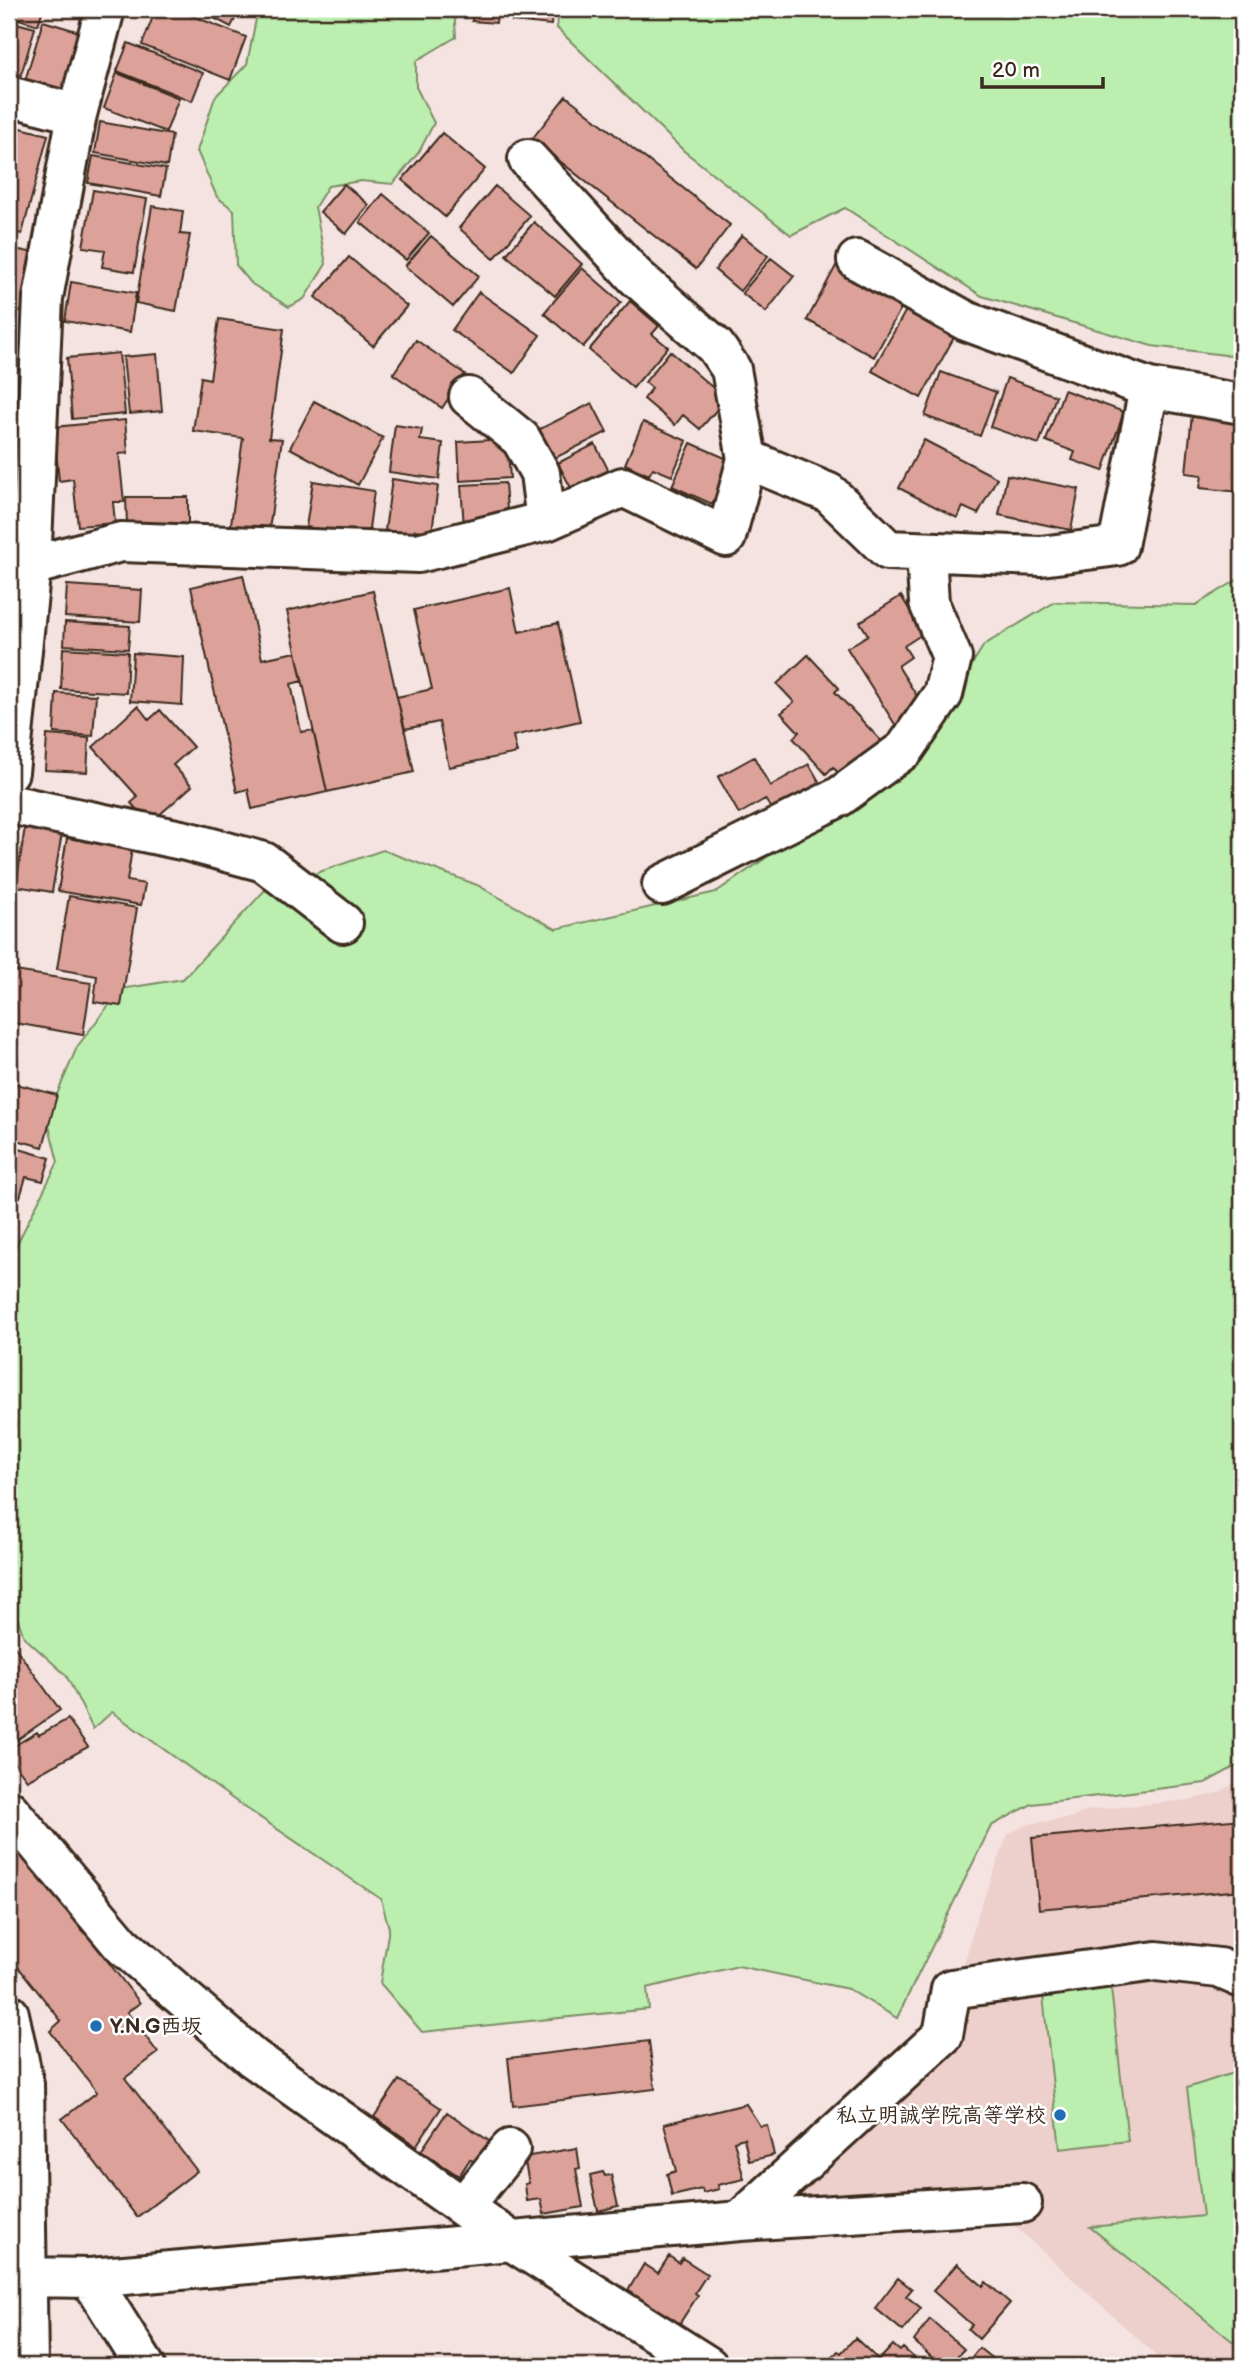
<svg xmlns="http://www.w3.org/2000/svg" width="1251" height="2375" font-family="'Balsamiq Sans','Klee One',sans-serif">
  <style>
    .built { fill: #edd0cc }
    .green { fill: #bcefaf; stroke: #7c8c66; stroke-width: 2 }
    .building { fill: #dca29a; stroke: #3b2a1e; stroke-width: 2 }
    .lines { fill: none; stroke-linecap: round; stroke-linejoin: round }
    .minor-casing { stroke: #3b2a1e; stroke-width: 44 }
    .minor { stroke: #fff; stroke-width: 38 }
    .poi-dot { fill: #1f6fb2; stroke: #fff; stroke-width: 2.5 }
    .labels { text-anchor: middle; stroke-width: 5; stroke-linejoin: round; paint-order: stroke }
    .poi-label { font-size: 21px; font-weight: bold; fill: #3b2a1e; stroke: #fff; text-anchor: start }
  </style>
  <rect width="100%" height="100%" fill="#f4e3e1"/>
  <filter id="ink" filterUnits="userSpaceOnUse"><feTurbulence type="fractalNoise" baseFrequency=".0143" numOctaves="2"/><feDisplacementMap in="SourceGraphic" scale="14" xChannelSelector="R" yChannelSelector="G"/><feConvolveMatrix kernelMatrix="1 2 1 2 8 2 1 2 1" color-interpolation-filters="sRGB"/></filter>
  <g filter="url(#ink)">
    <path class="built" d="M1242 1779V2366H1163L1150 2350 1008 2220 775 2205 960 2043 961 1975 978 1914 1008 1834 1029 1824 1074 1817 1088 1810 1189 1800 1218 1793Z"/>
    <path class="green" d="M258 9H454L456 37 416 61V87L434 123 419 152 393 184 361 181 328 186 315 207 326 264 304 299 289 307 252 284 236 265 234 210 217 197 197 151 215 97 247 64Z
      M559 9H1242V357L1152 346 982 296 845 208 791 235 684 151 557 28Z
      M1242 577V1763L1205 1783 1032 1804 991 1826 897 2018 848 1989 738 1966 647 1988 649 2009 422 2032 380 1983 389 1928 381 1899 237 1802 112 1712 93 1729 66 1675 24 1637 9 1594V1276L11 1256 58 1162 47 1118 77 1047 121 989 183 979 264 891 383 850 477 885 556 929 716 892 915 756 984 645 1055 602 1196 605Z
      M1111 1988 1128 2141 1060 2149 1043 1996Z
      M1242 2070V2349L1090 2227 1203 2216 1187 2088Z"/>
    <path class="building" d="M9 9H43L38 25 9 16Z
      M156 9H175L246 37 230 80 142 45Z
      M197 9H240L231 27Z
      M473 9H498L496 23 472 21Z
      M513 9H553L551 25 512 21Z
      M9 21 35 28 20 78 9 74Z
      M43 21 83 33 62 106 21 94Z
      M128 43 203 73 192 101 117 71Z
      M117 73 179 98 166 132 104 108Z
      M566 96 730 225 696 269 532 139Z
      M100 122 172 135 167 166 95 153Z
      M9 125 48 135 22 234 9 231Z
      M442 133 485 169 445 217 402 180Z
      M93 156 166 169 161 196 88 183Z
      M344 184 369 205 346 234 320 212Z
      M495 186 530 216 494 259 459 228Z
      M93 190 147 199 134 272 102 267 105 250 83 247Z
      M383 194 429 233 406 260 360 222Z
      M152 206 183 211 180 234 190 235 176 311 136 303Z
      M534 222 582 264 555 296 506 255Z
      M742 235 768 256 740 291 715 270Z
      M431 236 479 276 453 307 405 266Z
      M9 248 35 253 24 312 9 310Z
      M349 257 407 306 373 346 315 297Z
      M771 258 794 276 766 312 742 293Z
      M837 264 905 301 874 357 807 320Z
      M582 268 621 302 583 347 544 313Z
      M71 282 136 293 130 332 65 321Z
      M479 292 540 335 514 373 452 330Z
      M630 301 659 326 652 334 668 347 633 388 589 350Z
      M910 303 958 330 921 398 872 371Z
      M219 319 284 329 269 438 282 439 268 537 230 531 243 438 193 431 201 377 210 379Z
      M416 340 465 374 442 408 393 374Z
      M670 351 726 399 700 429 683 415 675 425 644 399 652 388 645 382Z
      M119 353 125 414 72 419 67 358Z
      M157 354 162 411 129 414 123 357Z
      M941 372 996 392 980 436 925 416Z
      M1007 378 1056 396 1039 444 990 427Z
      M1064 390 1124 412 1103 471 1072 460 1075 452 1046 441Z
      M314 401 383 438 358 485 290 448Z
      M592 403 607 432 551 460 536 431Z
      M1192 414 1242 419 1240 492 1200 488 1202 475 1186 473Z
      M125 420 128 453 119 454 124 502H113L115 523 78 526 73 479 59 481 54 427Z
      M643 422 687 441 672 476 653 468 649 475 625 464Z
      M395 425 422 429 420 440 443 443 439 479 389 472Z
      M507 439 510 478 460 481 458 442Z
      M924 440 997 478 978 514 963 507 957 518 899 488Z
      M691 443 732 461 712 504 672 486Z
      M595 444 611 475 574 494 558 463Z
      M1007 475 1079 489 1071 530 999 515Z
      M392 479 438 486 432 532 415 530 413 542 384 538Z
      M313 481 374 491 368 536 306 527Z
      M505 483 508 524 464 527 461 485Z
      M126 497H188V524H127Z
      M243 575 262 659 296 652 302 681 291 684 301 732 313 730 327 792 252 809 248 789 237 792 191 587Z
      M67 585 142 590 140 622 65 617Z
      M510 588 519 632 558 623 580 721 513 736 517 753 449 767 439 722 405 729 397 697 432 689 414 610Z
      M373 591 414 772 327 792 287 611Z
      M901 596 924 633 904 646 911 657 898 666 925 709 896 726 847 648 868 635 860 622Z
      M65 622 130 626 128 649 64 645Z
      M63 648 128 652 126 693 61 689Z
      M133 653 184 657 182 705 130 701Z
      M808 655 839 688 835 692 886 746 847 783 833 767 826 774 793 738 799 732 781 713 794 702 777 684Z
      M56 693 96 695 93 736 54 733Z
      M138 706 149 720 160 710 193 747 173 765 192 786 149 824 131 803 138 797 93 747Z
      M47 735 89 738 87 772 45 770Z
      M754 757 770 786 809 764 824 790 776 817 765 799 739 814 718 777Z
      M25 827 62 833 52 892 16 886Z
      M67 838 132 849 127 881 145 884 141 905 58 891Z
      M69 896 137 908 121 1006 94 1002 97 976 57 969Z
      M9 970 91 983 83 1035 9 1022Z
      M9 1082 57 1095 43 1147 9 1138Z
      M9 1146 50 1158 43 1181 26 1177 20 1197 9 1194Z
      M15 1647 60 1710 11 1744 9 1742V1651Z
      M68 1719 88 1747 27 1780 9 1756V1749L37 1732 39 1735Z
      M1242 1819V1890L1039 1909 1032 1838Z
      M10 1835 140 2003 127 2012 158 2053 125 2078 197 2171 137 2217 62 2119 97 2092 50 2031 61 2021 16 1964 9 1922Z
      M649 2041 655 2089 513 2106 508 2058Z
      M399 2080 441 2108 416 2146 374 2117Z
      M746 2104 760 2126 767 2125 774 2155 749 2161 744 2138 734 2141 744 2179 718 2185 719 2189 703 2193 702 2189 672 2196 667 2174 676 2171 664 2124Z
      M447 2112 492 2143 477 2165 470 2159 459 2176 421 2151Z
      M577 2148 580 2168 576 2169 583 2207 544 2214 541 2199 527 2201 525 2184 529 2183 524 2157Z
      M603 2172 605 2176 611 2175 618 2206 598 2211 590 2175Z
      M669 2256 679 2263 682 2258 707 2274 695 2293 698 2295 674 2332 623 2299 644 2264 658 2273Z
      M957 2264 983 2286 986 2282 1010 2303 979 2339 968 2329 972 2325 933 2291Z
      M898 2278 912 2289 906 2296 921 2308 903 2331 875 2308Z
      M930 2319 964 2349 948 2366H941L914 2341Z
      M855 2338 879 2360 893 2345 900 2351 903 2348 923 2366H824L838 2351 841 2353Z
      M979 2348 999 2364 997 2366H965Z"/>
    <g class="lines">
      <g class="minor-casing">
        <path id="minor" d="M9 96 77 114
          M528 159 635 276 715 346 731 369 747 459
          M857 260 966 321 1149 388 1242 404
          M469 397 521 439 540 473 546 521
          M31 566 121 542 418 553 546 521 623 487 726 537 747 459 829 493 888 550 1041 556 1118 546 1149 388
          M9 772 31 566 43 298 77 114 105 9
          M9 804 186 841 264 862 343 923
          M662 885 839 797 905 749 943 694 952 657 929 603 926 552
          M9 1810 122 1945 253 2058 511 2241 708 2366
          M9 2014 24 2084 28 2366
          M463 2207 510 2149
          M740 2221 943 2035 951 1989 1156 1961 1219 1968 1242 1978
          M26 2277 90 2278 740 2221 1022 2203
          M90 2278 145 2366"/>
      </g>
      <use href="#minor" class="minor"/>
    </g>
  </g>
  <g class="poi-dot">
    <circle cx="96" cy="2026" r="7"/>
    <circle cx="1060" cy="2115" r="7"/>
  </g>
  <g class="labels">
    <g class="poi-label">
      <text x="110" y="2033">Y.N.G西坂</text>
      <text x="1046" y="2122" text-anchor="end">私立明誠学院高等学校</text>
    </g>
  </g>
  <rect width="1251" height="2375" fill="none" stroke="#fff" stroke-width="35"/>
  <rect x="18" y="18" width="1216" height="2340" fill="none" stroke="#3b2a1e" stroke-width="2.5" filter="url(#ink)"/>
  <path d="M982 77v10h121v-10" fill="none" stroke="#3b2a1e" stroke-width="3.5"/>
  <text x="992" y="77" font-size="21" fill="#3b2a1e" stroke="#ffffff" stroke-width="5" paint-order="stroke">20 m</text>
</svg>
